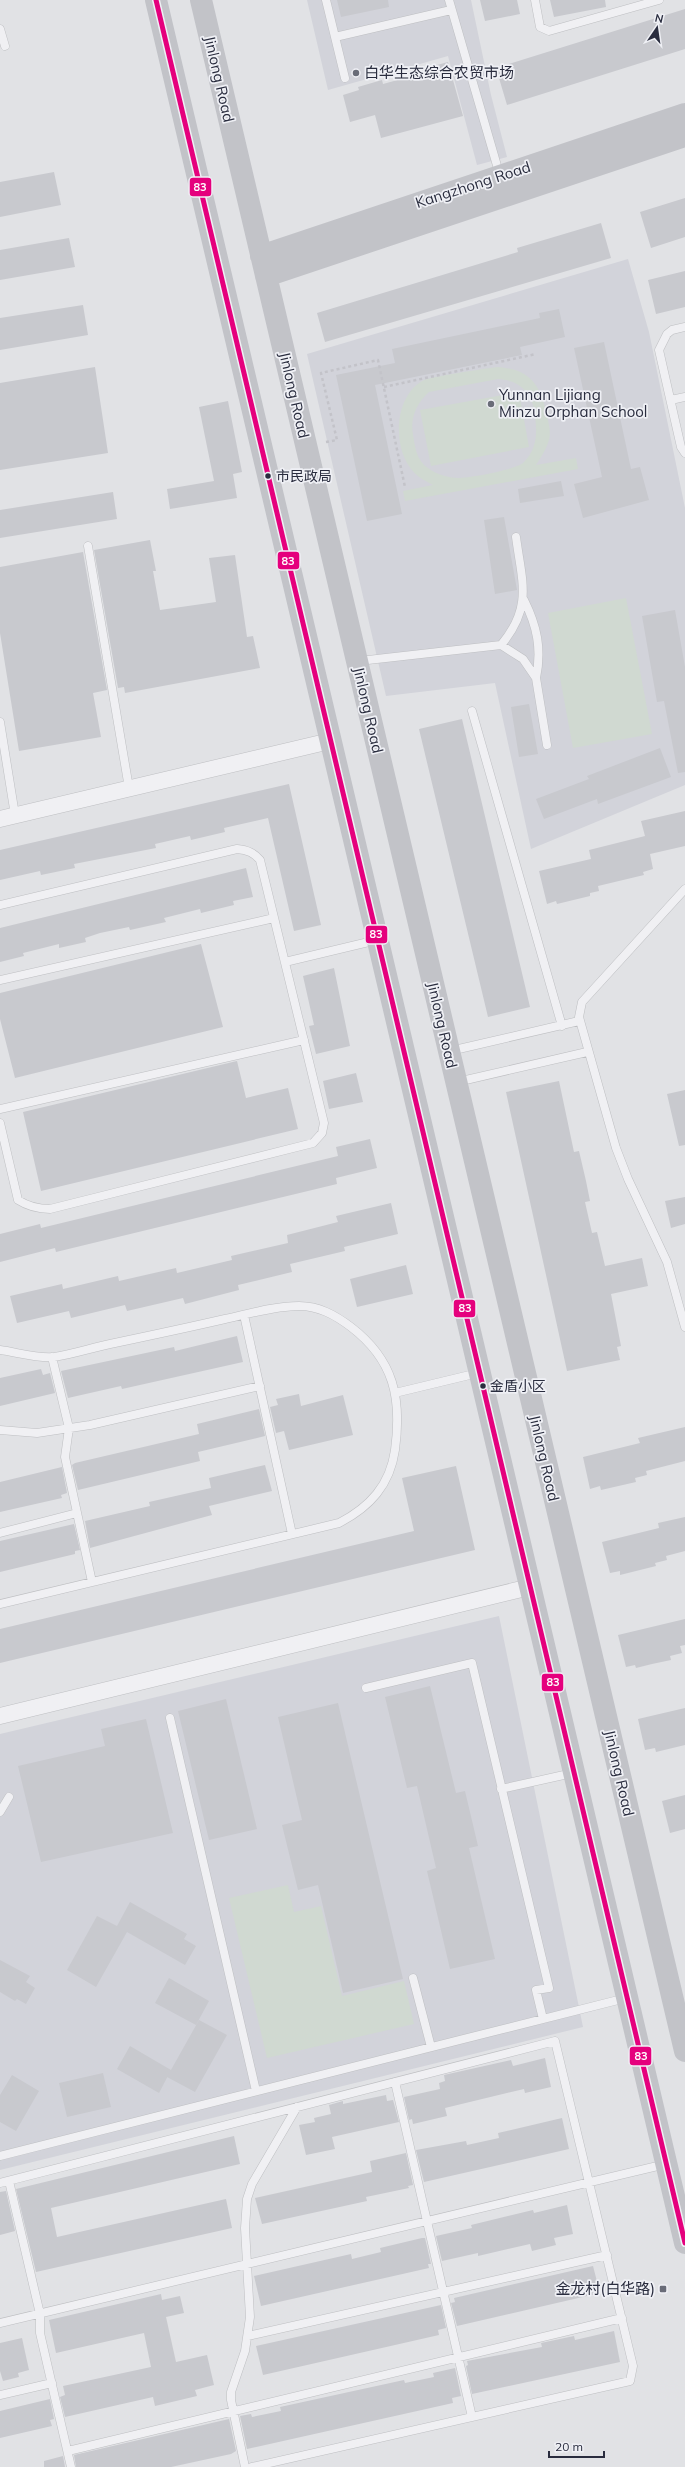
<svg xmlns="http://www.w3.org/2000/svg" width="685" height="2467" font-family="Mulish,'Noto Sans SC',sans-serif">
  <style>
    .built { fill: #d2d3da }
    .green { fill: #d0d9d1; fill-rule: evenodd }
    .building { fill: #c8c9ce }
    .lines { fill: none; stroke-linecap: round; stroke-linejoin: round }
    .lane-casing { stroke: #bebfc2; stroke-width: 9 }
    .street-casing { stroke: #bebfc2; stroke-width: 17 }
    .path { stroke: #c3c3c9; stroke-width: 2.5; stroke-dasharray: 3 3; stroke-linecap: butt }
    .lane { stroke: #f0f0f3; stroke-width: 8 }
    .street { stroke: #f0f0f3; stroke-width: 16 }
    .secondary { stroke: #c2c3c8; stroke-width: 22 }
    .bus-1-casing { stroke: #eff0f5; stroke-width: 8 }
    .bus-1 { stroke: #e5007d; stroke-width: 5 }
    .poi-dot { fill: #696c78; stroke: #eff0f5; stroke-width: 1.5 }
    .bus-dot { fill: #292c3e; stroke: #eff0f5; stroke-width: 1.5 }
    .labels { text-anchor: middle; stroke-width: 3.5; stroke-linejoin: round; paint-order: stroke }
    .bus-label { font-size: 14px; fill: #292c3e; stroke: #eff0f5; text-anchor: start }
    .poi-label { font-size: 15px; fill: #292c3e; stroke: #eff0f5; text-anchor: start }
    .street-label { font-size: 15px; fill: #292c3e; stroke: #eff0f5 }
    .line-badge { stroke: #eff0f5; stroke-width: 1.5 }
    .badge-label { font-size: 11px; text-anchor: middle; font-weight: bold; fill: #fff }
  </style>
  <rect width="100%" height="100%" fill="#e1e2e5"/>
  <path class="built" d="M307 0H471L491 95 507 157 477 165 448 56 328 90Z
    M628 259 649 332 685 508V785L531 849 495 683 386 696 307 354Z
    M499 1616 583 2027 0 2170V1734Z"/>
  <path class="green" d="M497 367C530 369 541 385 547 416 549 424 551 432 549 440 546 450 541 457 536 465L576 458 578 469 405 501 403 491 433 485C424 480 415 476 409 466 393 443 395 397 422 381 431 376 484 369 497 367ZM498 379C517 380 530 390 534 409 537 429 539 448 523 463 514 470 470 478 458 478 447 478 433 473 424 465 416 457 415 446 413 435 410 418 416 404 429 392Z
    M519 392 529 447 431 466 420 410Z
    M626 598 652 734 573 748 548 613Z
    M288 1885 294 1912 321 1906 342 1996 404 1981 414 2024 267 2058 229 1898Z"/>
  <path class="building" d="M337 0H388L389 7 341 17Z
    M480 0H517L520 14 485 21Z
    M550 0H605L606 7 554 17Z
    M685 9V49L507 105 496 68Z
    M448 62 463 116 381 138 375 115 350 122 343 95 359 90 358 87 382 80 383 84 423 73 422 69Z
    M54 172 61 205 0 217V182Z
    M685 198V237L651 248 640 212Z
    M601 223 611 258 325 342 317 313 518 252 517 248Z
    M69 238 75 267 0 280V250Z
    M685 271V307L656 314 648 280Z
    M83 305 88 335 0 350V318Z
    M559 309 565 337 520 347 522 355 375 385 402 514 367 521 336 375 395 363 392 349 540 318 539 313Z
    M604 342 631 469 640 467 649 500 583 518 574 484 602 477 574 348Z
    M95 367 108 453 0 470V383Z
    M228 401 242 472 233 474 237 498 170 509 167 489 214 481 199 407Z
    M561 481 564 496 520 503 518 489Z
    M113 492 117 519 0 538V510Z
    M504 517 517 590 495 594 484 520Z
    M150 540 156 571H153L160 610 216 602 209 558 235 555 247 637 253 636 260 668 125 693 124 687 118 688 94 550Z
    M83 552 107 690 93 693 101 737 19 751 0 633V567Z
    M675 610 685 667V772L678 773 664 701 657 702 642 616Z
    M529 704 538 754 519 757 511 707Z
    M462 719 530 1007 488 1017 419 729Z
    M660 748 671 777 598 804 597 799 544 819 536 799 589 779 587 776Z
    M289 784 321 925 294 931 268 818 224 828 225 832 191 840 190 836 155 844 156 848 74 864 75 868 41 875 40 871 0 880V850Z
    M685 811V846L650 854 653 869 643 872 644 875 598 886 599 891 590 893V896L557 904 556 901 547 904 539 871 591 859 589 850 645 836 641 821Z
    M246 868 253 897 233 901 234 905 201 913 200 909 164 918 166 922 130 930 129 927 100 933 85 938 86 942 59 948V944L23 953 24 956 0 962V928Z
    M201 944 223 1027 15 1078 0 1019V993Z
    M334 968 350 1046 316 1054 309 1026 314 1025 303 976Z
    M237 1061 246 1098 288 1088 298 1129 41 1191 23 1112Z
    M356 1073 363 1102 329 1109 323 1081Z
    M559 1081 574 1152 579 1151 586 1181 590 1201 585 1202 592 1233 597 1232 605 1266 642 1258 648 1286 611 1294 621 1346 617 1347 620 1360 567 1371 506 1092Z
    M685 1090V1145L679 1146 667 1094Z
    M370 1139 377 1168 336 1178 337 1184 56 1252 55 1248 0 1262V1234L40 1224 41 1228 338 1156 336 1147Z
    M685 1197V1224L671 1228 665 1201Z
    M391 1203 398 1234 344 1247 345 1251 290 1264 292 1272 238 1285 239 1290 185 1304 183 1298 127 1311 125 1305 71 1318 69 1311 17 1323 10 1296 62 1284 63 1289 118 1276 119 1281 176 1268 177 1273 232 1260 231 1256 288 1243 287 1235 338 1222 336 1216Z
    M406 1265 413 1294 357 1307 350 1279Z
    M237 1336 243 1362 122 1389 121 1386 68 1398 61 1371 174 1347 175 1351Z
    M41 1369 43 1375 50 1373 55 1393 0 1406V1378Z
    M299 1394 301 1406 343 1395 353 1435 289 1450 284 1431 276 1433 270 1407 278 1405 276 1399Z
    M259 1409 265 1436 198 1452 200 1461 78 1490 72 1465 75 1463 199 1434 197 1424Z
    M685 1427V1461L646 1471 647 1475 635 1478 636 1482 601 1490 600 1486 590 1489 583 1457 640 1443 638 1438Z
    M265 1465 272 1491 209 1506 212 1515 90 1548 85 1521 150 1506 149 1502 211 1488 209 1478Z
    M456 1466 475 1550 0 1663V1629L414 1531 402 1478Z
    M62 1467 67 1493 61 1495 62 1498 0 1512V1482Z
    M685 1517V1551L666 1556 667 1560 655 1563 656 1566 620 1575V1571L610 1573 602 1542 659 1528 658 1523Z
    M74 1524 80 1550 75 1551V1554L0 1572V1541Z
    M685 1619V1645L680 1646 682 1653 670 1656 671 1660 652 1664 636 1668 635 1665 626 1667 618 1635Z
    M430 1686 456 1793 465 1791 478 1846 469 1848 495 1959 450 1969 427 1871 436 1868 417 1786 407 1788 385 1697Z
    M226 1699 257 1829 209 1840 178 1711Z
    M338 1703 403 1979 343 1993 318 1885 298 1890 282 1825 302 1820 278 1717Z
    M685 1708V1745L656 1752 655 1748 645 1750 638 1719Z
    M146 1719 173 1833 41 1862 18 1766 105 1746 101 1729Z
    M685 1795V1829L670 1833 662 1801Z
    M130 1902 187 1934 184 1939 196 1946 185 1965 127 1932 96 1987 67 1970 97 1916 117 1926Z
    M0 1960 30 1976 26 1982 35 1988 26 2004 17 1999 15 2001 0 1992Z
    M169 1978 209 2001 196 2025 155 2003Z
    M199 2020 227 2035 195 2092 167 2077Z
    M130 2046 171 2070 159 2093 117 2069Z
    M545 2058 551 2087 525 2093 524 2089 445 2108 447 2116 413 2124 412 2119 409 2120 404 2097 440 2089 439 2083 445 2081 444 2075 511 2060 513 2066Z
    M103 2073 111 2107 67 2117 59 2083Z
    M12 2075 39 2091 16 2131 0 2122V2095Z
    M386 2095 387 2101 393 2100 399 2122 332 2137 335 2149 306 2155 299 2125 315 2122 314 2118 331 2114 329 2105 343 2101V2104Z
    M562 2118 569 2149 424 2182 416 2150 466 2141 467 2145 499 2138 498 2133Z
    M234 2136 240 2164 51 2208 57 2237 226 2199 232 2228 36 2272 16 2189Z
    M406 2153 413 2185 408 2186 409 2188 366 2197 367 2201 262 2224 255 2198 372 2172 370 2161Z
    M6 2191 15 2231 0 2235V2192Z
    M567 2205 573 2234 554 2238 556 2245 532 2251 530 2244 478 2256V2253L442 2261 436 2236 472 2228 471 2225 533 2210 534 2213Z
    M422 2238H425L431 2264H428L429 2268 261 2306 254 2276 351 2254 352 2259 381 2252 380 2248Z
    M593 2266 600 2293 457 2326 451 2303 455 2302 454 2298Z
    M161 2294 162 2300 180 2296 184 2313 166 2317 176 2362 207 2355 214 2385 195 2390 197 2396 155 2406 153 2397 65 2417 60 2397 65 2395 63 2386 151 2367 144 2333 56 2353 49 2320Z
    M441 2305 446 2328 438 2330 439 2335 263 2375 256 2346Z
    M614 2331 620 2362 472 2394 466 2366 468 2365 467 2361 542 2347 541 2343 574 2336 575 2340Z
    M22 2338 29 2370 18 2373 19 2377 3 2381 0 2371V2343Z
    M455 2368 461 2396 452 2398 453 2403 247 2449 240 2416 251 2414 252 2417 281 2411 280 2407 404 2380 405 2383 434 2377 433 2373Z
    M50 2399 54 2419 50 2420 52 2426 0 2438V2411Z
    M229 2419 236 2451 231 2454 171 2467H76L74 2455Z
    M63 2456 65 2467H44V2461Z"/>
  <g class="lines">
    <g class="lane-casing">
      <path id="lane" d="M326 0 345 78
        M449 0 500 176
        M535 0 540 27 549 31 659 0
        M0 29 5 46
        M335 37 451 10
        M685 327 672 330 667 334 659 350 681 447 685 453
        M671 400 685 397
        M88 546 129 788
        M524 600C537 626 542 649 536 678
        M501 645C533 607 522 582 516 537
        M359 661 501 645 523 659 536 678 547 745
        M472 711 562 1026
        M0 722 15 815
        M685 889 582 1002 579 1017 616 1148 628 1179 667 1262 685 1327
        M0 905 237 849C248 850 254 853 260 860L324 1123 322 1133 313 1143 50 1209C38 1209 29 1207 18 1200L0 1123
        M285 962 377 940
        M0 980 274 918
        M450 1051 579 1021
        M457 1082 587 1052
        M0 1109 304 1040
        M244 1315 292 1534
        M0 1350C16 1352 38 1359 54 1357 73 1354 91 1348 110 1344 148 1336 186 1328 225 1319 248 1314 275 1306 299 1306 319 1306 335 1315 351 1327 394 1360 402 1398 395 1450 390 1485 370 1507 339 1523L0 1604
        M52 1357 69 1428 65 1457 92 1582
        M395 1393 478 1373
        M0 1430 37 1433 90 1425 260 1386
        M0 1533 77 1513
        M366 1688 472 1663 549 1988 536 1990 543 2019
        M170 1718 256 2091
        M501 1789 573 1773
        M0 1812 9 1797
        M413 1978 431 2047
        M395 2082 472 2417
        M0 2156 626 1998
        M9 2181 40 2314V2333L71 2467
        M0 2183 555 2041 633 2366 630 2381 252 2467
        M0 2323 666 2164
        M248 2336 607 2255
        M0 2395 52 2383
        M68 2451 622 2318
        M245 2467 231 2400V2392L245 2351 250 2317 245 2228 247 2199 252 2184 297 2107"/>
    </g>
    <g class="street-casing">
      <path id="street" d="M0 819 330 741
        M0 1716 530 1587"/>
    </g>
    <path class="path" d="M384 387 536 354
      M326 442 337 440 321 373 378 360 405 487"/>
    <use href="#lane" class="lane"/>
    <use href="#street" class="street"/>
    <path class="secondary" d="M156 0 685 2243
      M201 0 685 2051
      M261 256 685 114
      M266 276 685 136"/>
    <g class="bus-1-casing">
      <path id="bus-1" d="M156 0 685 2243"/>
    </g>
    <use href="#bus-1" class="bus-1"/>
  </g>
  <g class="poi-dot">
    <circle cx="356" cy="73" r="4"/>
    <circle cx="491" cy="404" r="4"/>
    <rect x="659" y="2285" width="8" height="8" rx="2"/>
  </g>
  <g class="bus-dot">
    <circle cx="268" cy="476" r="3.5"/>
    <circle cx="483" cy="1386" r="3.5"/>
  </g>
  <g class="labels">
    <g class="bus-label">
      <text x="276" y="481">市民政局</text>
      <text x="490" y="1391">金盾小区</text>
    </g>
    <g class="poi-label">
      <text x="364" y="78">白华生态综合农贸市场</text>
      <text x="499" y="400">Yunnan Lijiang<tspan x="499" dy="17">Minzu Orphan School</tspan></text>
      <text x="655" y="2294" text-anchor="end">金龙村(白华路)</text>
    </g>
    <g class="street-label">
      <text transform="translate(219 79) rotate(77)" y="5">Jinlong Road</text>
      <text transform="translate(473 185) rotate(-18)" y="5">Kangzhong Road</text>
      <text transform="translate(294 395) rotate(77)" y="5">Jinlong Road</text>
      <text transform="translate(368 710) rotate(77)" y="5">Jinlong Road</text>
      <text transform="translate(442 1025) rotate(77)" y="5">Jinlong Road</text>
      <text transform="translate(544 1458) rotate(77)" y="5">Jinlong Road</text>
      <text transform="translate(619 1773) rotate(77)" y="5">Jinlong Road</text>
    </g>
  </g>
  <g class="line-badge">
    <rect x="189" y="177" width="23" height="20" rx="4" fill="#e5007d"/>
    <rect x="277" y="551" width="23" height="19" rx="4" fill="#e5007d"/>
    <rect x="365" y="925" width="23" height="19" rx="4" fill="#e5007d"/>
    <rect x="453" y="1299" width="23" height="19" rx="4" fill="#e5007d"/>
    <rect x="541" y="1673" width="23" height="19" rx="4" fill="#e5007d"/>
    <rect x="629" y="2046" width="23" height="20" rx="4" fill="#e5007d"/>
  </g>
  <g class="badge-label">
    <text x="200" y="191">83</text>
    <text x="288" y="565">83</text>
    <text x="376" y="938">83</text>
    <text x="465" y="1312">83</text>
    <text x="553" y="1686">83</text>
    <text x="641" y="2060">83</text>
  </g>
  <g transform="translate(657 28) rotate(13)" stroke="#eff0f5" stroke-width="3" paint-order="stroke">
  <path d="M0-3L7 15L0 10L-7 15Z" fill="#292c3e"/>
  <text y="-6" font-size="11" font-weight="bold" text-anchor="middle" fill="#292c3e">N</text>
  </g>
  <path d="M549 2451v6h55v-6" fill="none" stroke="#292c3e" stroke-width="2"/>
  <text x="555" y="2451" font-size="12" fill="#292c3e" stroke="#eff0f5" stroke-width="3" paint-order="stroke">20 m</text>
</svg>
